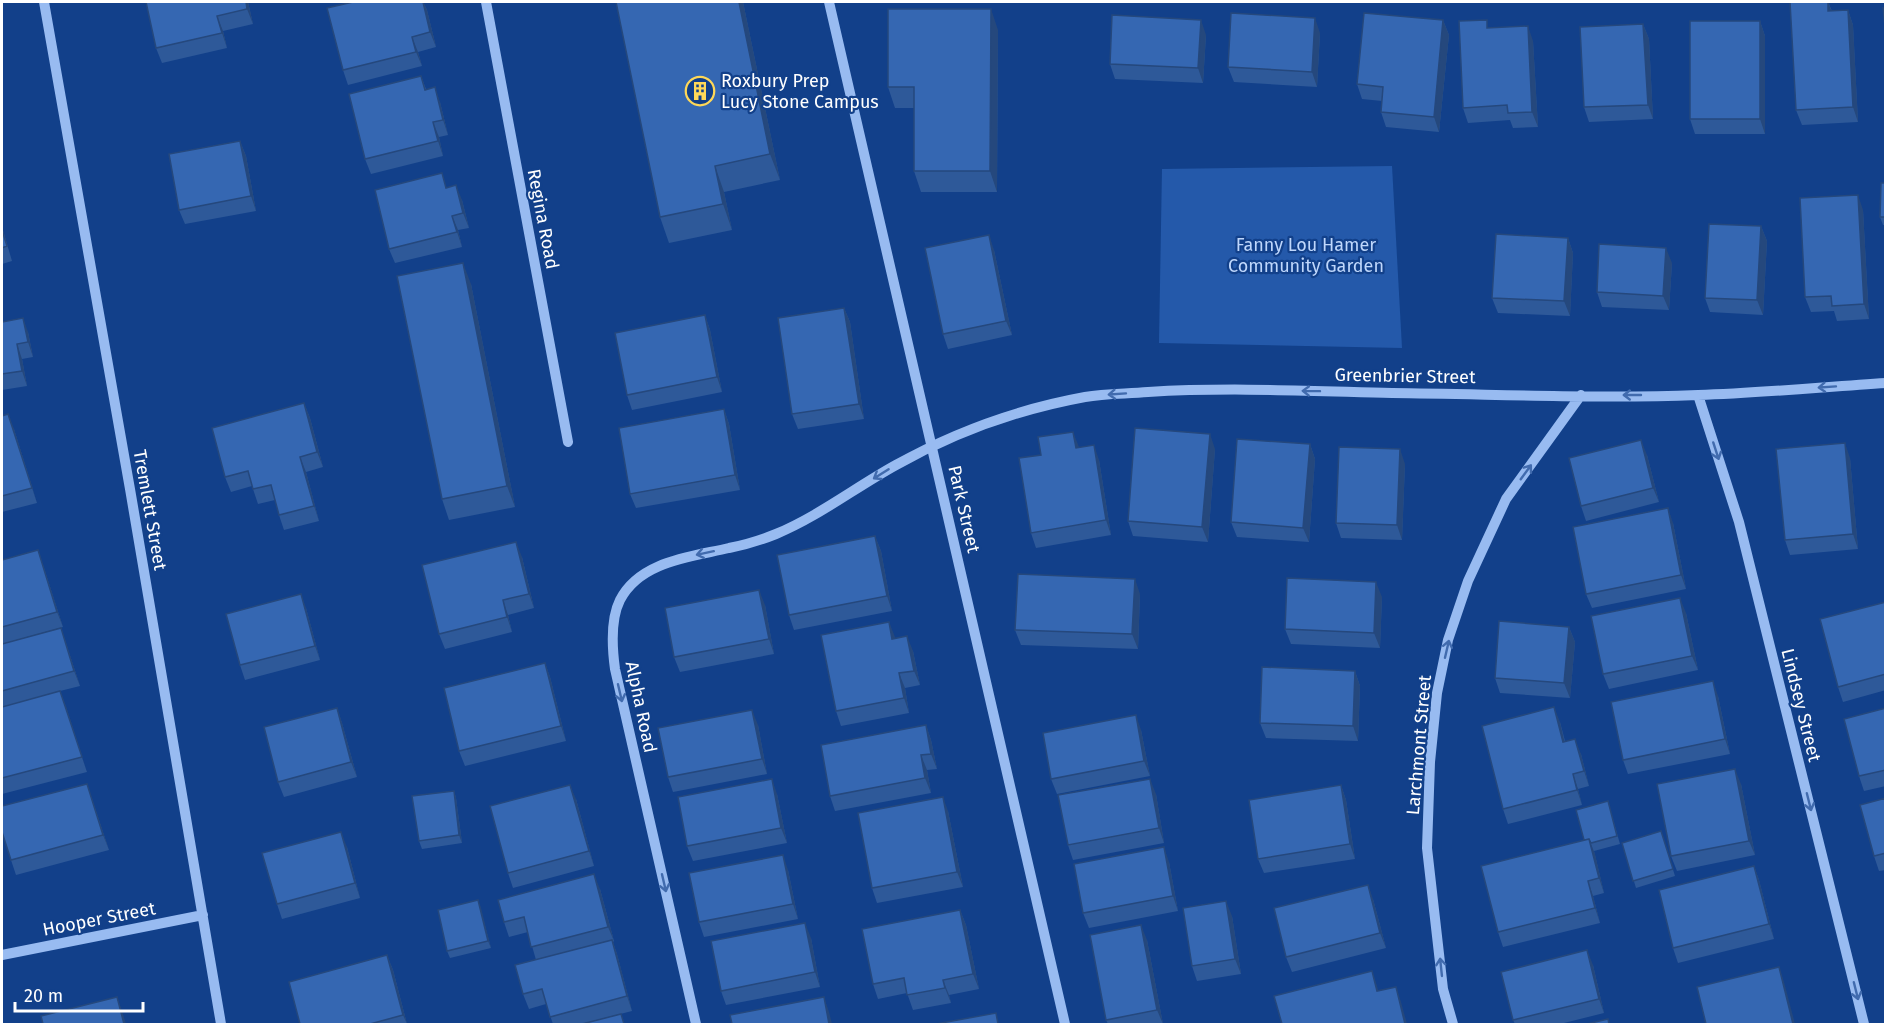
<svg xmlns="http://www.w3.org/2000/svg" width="1887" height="1026" font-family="'Fira Sans',sans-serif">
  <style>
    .green { fill: #2459aa }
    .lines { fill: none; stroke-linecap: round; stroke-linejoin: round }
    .minor { stroke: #98bbf1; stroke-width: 10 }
    .wall { fill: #2e5999 }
    .shaded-wall { fill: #25487d }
    .building { fill: #3567b2; stroke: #25487d; stroke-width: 1.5 }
    .oneway { stroke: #416bae }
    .labels { text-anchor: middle; stroke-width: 4.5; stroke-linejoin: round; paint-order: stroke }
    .poi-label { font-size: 18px; fill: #fff; stroke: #12408a; text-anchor: start }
    .street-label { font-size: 18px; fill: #fff; stroke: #12408a }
    .park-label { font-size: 18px; fill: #bfd7fc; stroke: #12408a }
  </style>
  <rect width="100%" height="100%" fill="#12408a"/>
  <path class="green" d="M1392 166 1402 348 1159 343 1162 169Z"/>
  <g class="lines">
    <path class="minor" d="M44 2 130 489 221 1024
      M486 2 568 442
      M829 2 1065 1024
      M1698 395 1739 522 1864 1024
      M2 955 203 915
      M696 1024 615 669C612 647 610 620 620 600 640 561 691 557 729 548 745 545 761 540 776 534 819 516 856 487 896 465 955 432 1019 409 1085 397 1106 393 1127 394 1148 392 1229 387 1310 391 1392 393 1493 394 1596 399 1698 395 1760 393 1823 387 1886 383
      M1453 1024 1443 989 1427 848 1430 762 1437 693 1448 640 1468 581 1506 499 1581 395"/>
  </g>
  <path class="wall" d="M146 2H248L253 24 223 31 227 48 162 63 156 48Z
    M353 2H423L427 10 436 47 418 52 422 66 348 85 343 70Z
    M743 2 780 180 724 192 732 230 669 243 660 217Z
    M1803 2H1828L1832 11 1848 10 1853 25 1858 122 1802 125 1796 110Z
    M1443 20 1449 35 1439 132 1386 127 1381 112 1382 101 1362 99 1357 84Z
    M1760 21 1765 36V134H1695L1690 119Z
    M1643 24 1649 39 1653 119 1589 122 1584 107Z
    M1489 28 1533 41 1538 127 1513 128 1510 120 1468 123 1463 108Z
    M998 30 997 192H921L914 171V108H895L888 87Z
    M1320 33 1317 87 1234 82 1228 67Z
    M1206 35 1203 83 1115 79 1110 64Z
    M421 76 426 89 440 102 448 135 439 137 443 156 371 174 365 159Z
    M240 141 246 156 256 211 185 224 179 210Z
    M1886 183V225H1883L1880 217Z
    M447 187 462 200 469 228 458 230 462 247 395 263 389 249Z
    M1863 210 1869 319 1837 321 1834 311 1811 312 1805 297Z
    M1761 226 1767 241 1763 315 1710 312 1705 298Z
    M2 227 12 261 2 264Z
    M1568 238 1573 253 1570 316 1498 313 1492 298Z
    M994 250 1012 335 948 349 943 334Z
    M1672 263 1669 310 1602 307 1597 292Z
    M471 284 515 507 449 520 442 499Z
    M844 308 850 322 864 419 798 429 792 414Z
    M705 315 710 330 722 392 632 410 627 395Z
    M2 322 28 332 33 357 22 359 27 386 2 390Z
    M304 403 310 418 323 467 306 472 319 521 284 530 279 515 275 500 258 504 252 486 231 492 225 477Z
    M724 409 729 424 740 490 636 508 630 494Z
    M2 416 14 429 37 503 2 512Z
    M1310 444 1315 459 1309 542 1237 537 1231 522Z
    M1079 448 1099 460 1111 535 1036 548 1031 533Z
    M1215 449 1208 542 1133 536 1128 521Z
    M1647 455 1659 502 1586 521 1581 506Z
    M1850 458 1858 549 1790 555 1785 540Z
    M1405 464 1402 540 1341 538 1336 523Z
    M1673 523 1686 589 1592 608 1586 594Z
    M875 536 881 551 892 611 794 630 789 615Z
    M522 557 534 608 508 615 512 632 445 649 439 634Z
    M2 560 43 565 63 627 2 644Z
    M1140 594 1138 649 1021 645 1015 630Z
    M1382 597 1380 648 1291 644 1285 629Z
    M1886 602V690L1843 702 1838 687Z
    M765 605 774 654 680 672 674 657Z
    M306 608 320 660 245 680 240 665Z
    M1686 613 1698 670 1609 689 1603 674Z
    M1569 627 1575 642 1570 698 1500 693 1495 678Z
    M61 628 80 686 60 691 87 772 2 794V644Z
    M895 638 913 651 920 685 905 688 909 713 841 726 836 711Z
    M545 663 550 677 566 741 465 766 459 751Z
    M1355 671 1360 686 1358 741 1266 738 1260 723Z
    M1718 696 1730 754 1628 774 1623 760Z
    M337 708 342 723 357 777 284 797 278 782Z
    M1886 708V786L1864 791 1859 776Z
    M1560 722 1565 741 1581 754 1589 786 1578 789 1582 805 1508 824 1503 809Z
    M758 725 767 774 673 792 668 777Z
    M926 725 931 740 937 769 927 770 931 793 835 811 830 796Z
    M1141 730 1150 776 1057 794 1051 779Z
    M1741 784 1755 855 1677 871 1671 856Z
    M1341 785 1346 800 1355 859 1264 873 1258 859Z
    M454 791 456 798 462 843 422 849 419 841Z
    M777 794 787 843 693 861 687 846Z
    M1156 794 1164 843 1073 860 1068 845Z
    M1886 798V870L1879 871 1874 856Z
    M92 799 109 850 16 875 11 860Z
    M576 799 594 866 513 888 508 873Z
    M1610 809 1620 844 1594 851 1604 893 1593 896 1600 923 1503 947 1498 932 1584 840Z
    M948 811 963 887 877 903 872 888Z
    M1661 831 1675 876 1636 888 1622 843Z
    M347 847 360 898 282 919 277 904Z
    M1169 862 1178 911 1089 928 1083 913Z
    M1754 866 1759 880 1774 939 1678 963 1673 948Z
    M788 870 798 919 704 937 699 922Z
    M600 889 614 941 613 942 617 954 632 1011 581 1024H553L546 1004 529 1009 523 994 536 960 528 932 509 937 504 922Z
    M1373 899 1386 948 1292 972 1286 957Z
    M478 900 491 948 450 958 447 951Z
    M960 910 966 925 979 989 949 995 951 1003 913 1010 907 993 878 999 873 984Z
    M1232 916 1241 974 1197 981 1192 966Z
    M811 938 820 987 726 1005 721 991Z
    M1147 940 1163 1024H1108L1106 1020Z
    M387 955 393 970 407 1024H300Z
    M1593 965 1604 1013 1560 1024H1515L1513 1020Z"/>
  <path class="shaded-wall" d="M246 2H248L253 24 247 9Z
    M423 2 427 10 436 47 430 32Z
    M739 2H743L780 180 770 154Z
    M1828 2 1833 15 1828 11Z
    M991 9 998 30 997 192 990 171Z
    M1848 10 1853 25 1858 122 1853 107Z
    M217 16 223 31 227 48 222 33Z
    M1315 18 1320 33 1317 87 1312 72Z
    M1201 20 1206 35 1203 83 1198 68Z
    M1443 20 1449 35 1439 132 1434 117Z
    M1760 21 1765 36V134L1760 119Z
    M1643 24 1649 39 1653 119 1648 105Z
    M1528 26 1533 41 1538 127 1532 112Z
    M412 37 418 52 422 66 416 52Z
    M435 87 440 102 448 135 443 120Z
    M433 122 439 137 443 156 438 141Z
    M240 141 246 156 256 211 251 196Z
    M715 166 724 192 732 230 723 204Z
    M456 185 462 200 469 228 463 213Z
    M1858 195 1863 210 1869 319 1864 304Z
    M452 216 458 230 462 247 457 232Z
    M1761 226 1767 241 1763 315 1757 300Z
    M989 235 994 250 1012 335 1006 321Z
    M1568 238 1573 253 1570 316 1564 301Z
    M1666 248 1672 263 1669 310 1663 296Z
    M463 263 471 284 515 507 507 486Z
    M844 308 850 322 864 419 859 404Z
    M705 315 710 330 722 392 717 377Z
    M23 318 28 332 33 357 28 342Z
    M17 344 22 359 27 386 22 371Z
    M304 403 310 418 323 467 317 452Z
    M724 409 729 424 740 490 735 475Z
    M8 414 14 429 37 503 32 488Z
    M1073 432 1079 447 1082 463 1076 448Z
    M1210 434 1215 449 1208 542 1202 527Z
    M1641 440 1647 455 1659 502 1653 488Z
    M1845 443 1850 458 1858 549 1853 534Z
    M1310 444 1315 459 1309 542 1303 528Z
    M1094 445 1099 460 1111 535 1106 520Z
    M1400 449 1405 464 1402 540 1397 525Z
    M300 457 306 472 319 521 314 506Z
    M1668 508 1673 523 1686 589 1681 575Z
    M875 536 881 551 892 611 887 596Z
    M516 542 522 557 534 608 529 594Z
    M38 550 43 565 63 627 57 612Z
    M1135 579 1140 594 1138 649 1132 634Z
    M1376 582 1382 597 1380 648 1374 633Z
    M759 590 765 605 774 654 769 639Z
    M301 594 306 608 320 660 315 646Z
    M1680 598 1686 613 1698 670 1692 656Z
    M503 600 508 615 512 632 507 617Z
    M889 622 895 637 897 654 892 639Z
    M1569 627 1575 642 1570 698 1564 683Z
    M61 628 66 643 80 686 74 671Z
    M907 636 913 651 920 685 914 671Z
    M545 663 550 677 566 741 561 726Z
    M1355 671 1360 686 1358 741 1353 726Z
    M899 673 905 688 909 713 904 698Z
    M1713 681 1718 696 1730 754 1725 739Z
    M60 691 66 706 87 772Z
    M1554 707 1560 722 1568 757 1563 742Z
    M337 708 342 723 357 777 351 762Z
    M752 710 758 725 767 774 762 759Z
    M1136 715 1141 730 1150 776 1144 761Z
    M926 725 931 740 937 769 931 754Z
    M1575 739 1581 754 1589 786 1584 771Z
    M921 755 927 770 931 793 925 778Z
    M1735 769 1741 784 1755 855 1749 841Z
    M1573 774 1578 789 1582 805 1577 790Z
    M772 779 777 794 787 843 781 828Z
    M1150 779 1156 794 1164 843 1159 828Z
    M87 784 109 850 103 835Z
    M570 785 576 799 594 866 589 851Z
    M1341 785 1346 800 1355 859 1350 844Z
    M454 791 456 798 462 843 459 835Z
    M943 797 948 811 963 887 957 872Z
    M341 832 347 847 360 898 355 883Z
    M1589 839 1595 854 1604 893 1599 878Z
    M1164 847 1169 862 1178 911 1173 896Z
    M783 855 788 870 798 919 793 904Z
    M1754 866 1759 880 1774 939 1769 924Z
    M594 874 600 889 614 941 608 927Z
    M1588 881 1593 896 1600 923 1595 908Z
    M1368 885 1373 899 1386 948 1380 933Z
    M478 900 481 908 491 948 488 941Z
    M1226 901 1232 916 1241 974 1235 959Z
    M960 910 966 925 979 989 973 974Z
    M805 923 811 938 820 987 815 972Z
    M1141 925 1147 940 1163 1024 1157 1010Z
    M612 940 617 954 632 1011 627 996Z
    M1587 950 1593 965 1604 1013 1599 999Z
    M387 955 393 970 407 1024 403 1015Z
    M1779 967 1784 982 1795 1024H1793Z
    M1372 971 1377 986 1382 1006 1377 991Z
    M943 980 949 995 951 1003 945 988Z
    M1396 987 1401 1002 1407 1024H1405Z
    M117 997 122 1011 126 1024H124Z
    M824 997 829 1012 832 1024H829Z"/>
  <path class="building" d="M146 2H246L247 9 217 16 222 33 156 48Z
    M353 2H423L430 32 412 37 416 52 343 70 327 8Z
    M616 2H739L770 154 715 166 723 204 660 217Z
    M1790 2H1828V11L1848 10 1853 107 1796 110Z
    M1883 8H1886V35Z
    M888 9H991L990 171H914V87H888Z
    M1231 13 1315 18 1312 72 1228 67Z
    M1364 13 1443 20 1434 117 1381 112 1383 87 1357 84Z
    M1112 15 1201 20 1198 68 1110 64Z
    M1487 20V28L1528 26 1532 112 1508 113 1507 105 1463 108 1459 21Z
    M1690 21H1760V119H1690Z
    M1643 24 1648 105 1584 107 1580 27Z
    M421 76 425 90 435 87 443 120 433 122 438 141 365 159 349 94Z
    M240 141 251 196 179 210 169 154Z
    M442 173 446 188 456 185 463 213 452 216 457 232 389 249 375 190Z
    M1881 183H1886V217H1880Z
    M1858 195 1864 304 1832 306 1831 296 1805 297 1800 198Z
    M1709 224 1761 226 1757 300 1705 298Z
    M2 230 7 246 2 248Z
    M1496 234 1568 238 1564 301 1492 298Z
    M989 235 1006 321 943 334 925 248Z
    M1599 244 1666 248 1663 296 1597 292Z
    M463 263 507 486 442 499 397 276Z
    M844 308 859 404 792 414 778 318Z
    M705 315 717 377 627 395 615 333Z
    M23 318 28 342 17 344 22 371 2 374V322Z
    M304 403 317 452 300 457 314 506 279 515 271 485 253 489 248 471 225 477 212 428Z
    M724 409 735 475 630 494 619 428Z
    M8 414 32 488 2 496V416Z
    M1135 428 1210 434 1202 527 1128 521Z
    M1073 432 1076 448 1094 445 1106 520 1031 533 1019 458 1041 455 1038 437Z
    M1237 439 1310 444 1303 528 1231 522Z
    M1641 440 1653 488 1581 506 1569 458Z
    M1845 443 1853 534 1785 540 1776 449Z
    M1339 447 1400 449 1397 525 1336 523Z
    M1668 508 1681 575 1586 594 1573 527Z
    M875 536 887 596 789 615 777 555Z
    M516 542 529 594 503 600 507 617 439 634 422 565Z
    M38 550 57 612 2 627V560Z
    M1018 574 1135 579 1132 634 1015 630Z
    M1287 578 1376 582 1374 633 1285 629Z
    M759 590 769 639 674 657 665 608Z
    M301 594 315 646 240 665 226 614Z
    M1680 598 1692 656 1603 674 1591 616Z
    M1886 602V674L1838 687 1820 619Z
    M1499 621 1569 627 1564 683 1495 678Z
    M889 622 892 639 907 636 914 671 899 673 904 698 836 711 821 635Z
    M61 628 74 671 2 691V644Z
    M545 663 561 726 459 751 444 688Z
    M1262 667 1355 671 1353 726 1260 723Z
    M1713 681 1725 739 1623 760 1611 702Z
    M60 691 82 757 2 778V707Z
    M1554 707 1563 742 1575 739 1584 771 1573 774 1577 790 1503 809 1482 726Z
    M337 708 351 762 278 782 264 727Z
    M1886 708V770L1859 776 1844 719Z
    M752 710 762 759 668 777 658 728Z
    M1136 715 1144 761 1051 779 1043 733Z
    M926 725 931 754 921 755 925 778 830 796 821 745Z
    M1735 769 1749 841 1671 856 1657 784Z
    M772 779 781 828 687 846 678 797Z
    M1150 779 1159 828 1068 845 1058 795Z
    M87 784 103 835 11 860 2 832V806Z
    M570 785 589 851 508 873 490 806Z
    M1341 785 1350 844 1258 859 1249 800Z
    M454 791 459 835 419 841 412 796Z
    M943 797 957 872 872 888 858 813Z
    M1886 798V853L1874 856 1860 805Z
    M1608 801 1617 836 1591 843 1589 839 1584 840 1576 810Z
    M1661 831 1673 869 1633 881 1622 843Z
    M341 832 355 883 277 904 262 853Z
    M1589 839 1599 878 1588 881 1595 908 1498 932 1481 866Z
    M1164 847 1173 896 1083 913 1074 864Z
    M783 855 793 904 699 922 689 873Z
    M1754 866 1769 924 1673 948 1659 890Z
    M594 874 608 927 531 947 524 917 504 922 498 900Z
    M1368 885 1380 933 1286 957 1274 908Z
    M478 900 488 941 447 951 438 910Z
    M1226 901 1235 959 1192 966 1183 908Z
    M960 910 973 974 943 980 945 988 907 995 904 978 873 984 862 929Z
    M805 923 815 972 721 991 711 941Z
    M1141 925 1157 1010 1106 1020 1090 935Z
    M612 940 627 996 550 1017 542 989 523 994 515 965Z
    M1587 950 1599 999 1513 1020 1501 972Z
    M387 955 403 1015 370 1024H300L289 982Z
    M1779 967 1793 1024H1706L1697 987Z
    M1372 971 1377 991 1396 987 1405 1024H1282L1274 996Z
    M117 997 124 1024H43L41 1016Z
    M824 997 829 1024H732L730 1015Z
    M996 1013 998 1024H936Z
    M621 1014 624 1024H582Z
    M1608 1019 1609 1024H1587Z"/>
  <defs><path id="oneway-shaft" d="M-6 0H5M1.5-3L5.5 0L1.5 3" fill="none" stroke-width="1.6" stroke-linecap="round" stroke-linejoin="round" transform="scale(1.5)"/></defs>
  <g class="oneway">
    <use href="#oneway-shaft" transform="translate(1827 387) rotate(176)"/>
    <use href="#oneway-shaft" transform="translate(1311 391) rotate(-179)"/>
    <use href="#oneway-shaft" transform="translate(1117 394) rotate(176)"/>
    <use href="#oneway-shaft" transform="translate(1632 395) rotate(-180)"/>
    <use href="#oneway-shaft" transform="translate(1716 451) rotate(72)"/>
    <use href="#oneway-shaft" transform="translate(1526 472) rotate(-54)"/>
    <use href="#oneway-shaft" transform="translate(881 474) rotate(148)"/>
    <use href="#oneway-shaft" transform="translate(705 553) rotate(168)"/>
    <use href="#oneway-shaft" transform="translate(1447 649) rotate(-77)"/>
    <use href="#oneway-shaft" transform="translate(620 693) rotate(77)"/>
    <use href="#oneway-shaft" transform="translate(1809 802) rotate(76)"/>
    <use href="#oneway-shaft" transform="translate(664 883) rotate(77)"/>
    <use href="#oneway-shaft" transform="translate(1441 967) rotate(-96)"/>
    <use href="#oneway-shaft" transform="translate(1856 991) rotate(76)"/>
  </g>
  <defs>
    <g id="building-ring" transform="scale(1.5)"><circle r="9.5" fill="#12408a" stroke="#ffd858" stroke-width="1.5"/><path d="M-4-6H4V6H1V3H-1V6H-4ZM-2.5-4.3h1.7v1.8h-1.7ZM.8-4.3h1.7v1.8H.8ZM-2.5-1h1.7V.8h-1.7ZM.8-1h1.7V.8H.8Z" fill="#ffd858"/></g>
  </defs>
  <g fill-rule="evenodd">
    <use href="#building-ring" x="700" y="91"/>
  </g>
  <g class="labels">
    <g class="poi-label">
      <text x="721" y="87">Roxbury Prep<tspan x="721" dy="21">Lucy Stone Campus</tspan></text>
    </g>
    <g class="street-label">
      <text transform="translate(543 219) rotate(79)" y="6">Regina Road</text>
      <text transform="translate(1405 376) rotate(1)" y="6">Greenbrier Street</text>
      <text transform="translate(964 509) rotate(77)" y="6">Park Street</text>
      <text transform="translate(150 510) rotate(80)" y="6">Tremlett Street</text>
      <text transform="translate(1801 705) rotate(76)" y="6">Lindsey Street</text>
      <text transform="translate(641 707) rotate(78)" y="6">Alpha Road</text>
      <text transform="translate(1419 745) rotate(-85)" y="6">Larchmont Street</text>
      <text transform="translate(99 919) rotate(-11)" y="6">Hooper Street</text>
    </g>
    <g class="park-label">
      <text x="1306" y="251">Fanny Lou Hamer<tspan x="1306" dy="21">Community Garden</tspan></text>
    </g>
  </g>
  <rect width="1887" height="1026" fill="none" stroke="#ffffff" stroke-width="6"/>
  <path d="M15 1002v9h128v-9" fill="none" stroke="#ffffff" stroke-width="3"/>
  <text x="24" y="1002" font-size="18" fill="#ffffff" stroke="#12408a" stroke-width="4.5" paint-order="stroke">20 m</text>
</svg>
